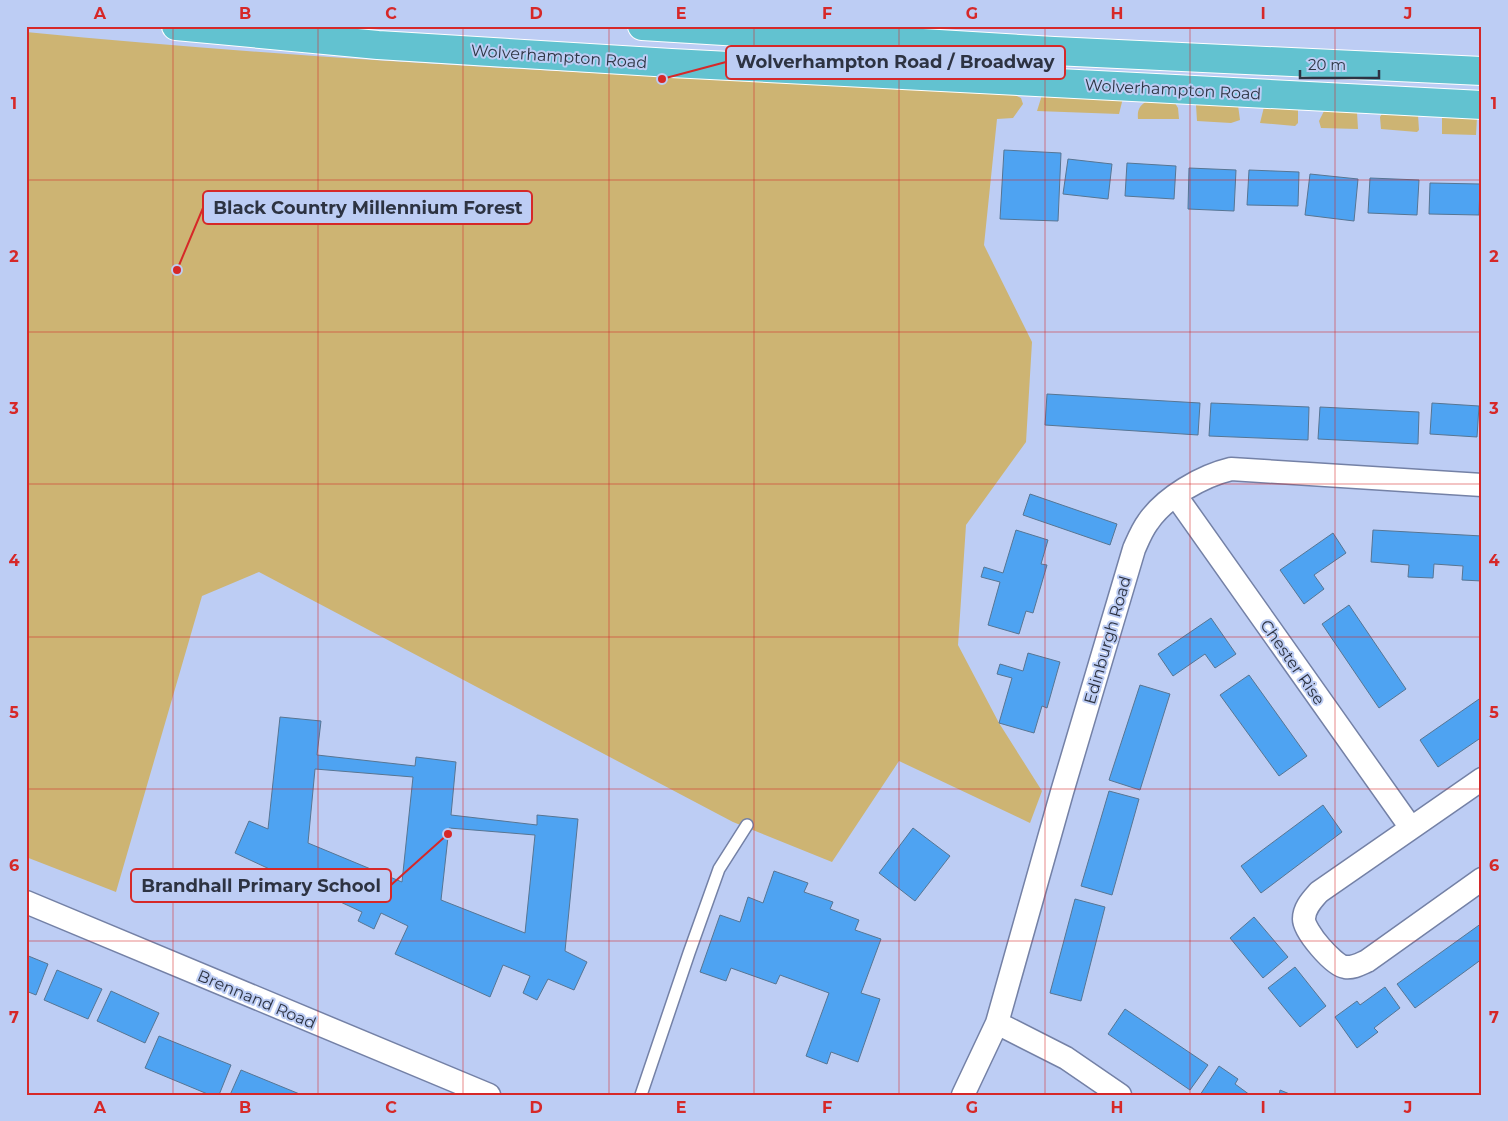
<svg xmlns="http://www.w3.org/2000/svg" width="1508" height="1121" font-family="Montserrat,sans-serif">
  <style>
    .green { fill: #cdb473 }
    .building { fill: #4ea3f2; stroke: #577593; fill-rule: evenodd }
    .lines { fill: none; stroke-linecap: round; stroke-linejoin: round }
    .service-casing { stroke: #7481a6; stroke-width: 14 }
    .minor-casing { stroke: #7481a6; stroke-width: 25 }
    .trunk-casing { stroke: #fff; stroke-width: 30 }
    .service { stroke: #fff; stroke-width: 11 }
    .minor { stroke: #fff; stroke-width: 22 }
    .trunk { stroke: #62c2d0; stroke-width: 28 }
    .grid { fill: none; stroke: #d62828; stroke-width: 1; stroke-opacity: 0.55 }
    .labels { text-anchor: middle; stroke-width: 4; stroke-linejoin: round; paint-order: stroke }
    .street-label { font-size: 16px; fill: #2d3342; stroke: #bdcdf4 }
    .leader { fill: none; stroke: #d62828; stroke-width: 2 }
    .callout-dot { fill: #d62828; stroke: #bdcdf4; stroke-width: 2 }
    .callout { fill: #bdcdf4; stroke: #d62828; stroke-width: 2 }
    .callout-label { font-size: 18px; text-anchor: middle; font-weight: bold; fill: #2d3342 }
    .neatline { fill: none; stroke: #d62828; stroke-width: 2 }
    .grid-label { font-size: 16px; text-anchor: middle; font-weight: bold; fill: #d62828 }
  </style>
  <rect width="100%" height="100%" fill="#bdcdf4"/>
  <path class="green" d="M26 32C354 64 683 78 1011 93L1021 98 1023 104 1013 118 997 119 984 245 1032 342 1026 442 966 525 958 645 999 723 1042 791 1030 823 899 761 832 862 733 822 259 572 202 596 116 892 26 857Z
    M1042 95 1123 98 1119 114 1037 111Z
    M1150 100 1175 103 1178 108 1179 119H1138C1137 109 1140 104 1150 100Z
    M1196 105H1238L1240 120 1231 123 1197 121Z
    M1264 107 1298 110V123L1295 126 1260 123Z
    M1353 109 1357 112 1358 129 1321 128 1319 121 1324 111Z
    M1383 112 1418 115 1419 130 1417 132 1381 129 1380 117Z
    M1442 116 1477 117 1476 135 1442 134Z"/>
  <path class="building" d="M1004 150 1061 153 1058 221 1000 219Z
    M1068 159 1112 164 1108 199 1063 194Z
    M1127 163 1176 166 1174 199 1125 196Z
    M1189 168 1236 170 1234 211 1188 209Z
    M1249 170 1299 172 1298 206 1247 205Z
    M1310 174 1358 179 1354 221 1305 215Z
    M1370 178 1419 180 1417 215 1368 213Z
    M1430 183 1480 184 1479 215 1429 214Z
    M1047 394 1200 403 1198 435 1045 425Z
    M1211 403 1309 407 1308 440 1209 436Z
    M1432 403 1479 406 1477 437 1430 434Z
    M1320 407 1419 412 1418 444 1318 439Z
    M1030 494 1117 524 1110 545 1023 515Z
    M1016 530 1048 540 1041 564 1047 565 1033 613 1026 611 1019 634 988 625 1000 582 981 577 984 567 1003 573Z
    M1373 530 1482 536V581L1462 580 1463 566 1434 564 1433 578 1408 577 1409 565 1371 562Z
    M1333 533 1346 553 1314 575 1324 589 1304 604 1280 570Z
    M1349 605 1406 689 1379 708 1322 624Z
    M1211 618 1236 654 1215 668 1205 654 1173 676 1158 654Z
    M1028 653 1060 662 1047 708 1042 706 1034 733 999 723 1012 678 997 674 1000 664 1023 671Z
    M1249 675 1307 756 1279 776 1220 695Z
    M1140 685 1170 694 1140 790 1109 780Z
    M1482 697V737L1438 767 1420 740Z
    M280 717 321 721 317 755 415 766 416 757 456 762 451 815 537 825V815L578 819 565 951 587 962 574 990 548 979 537 1000 523 993 530 976 503 965 490 997 395 954 408 926 381 913 374 929 358 921 362 912 235 853 249 821 268 829ZM315 769 413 777 402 882 308 843ZM449 828 535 835 525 933 441 900Z
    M1109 791 1139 799 1112 895 1081 886Z
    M1323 805 1342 832 1261 893 1241 866Z
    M913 828 950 856 915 901 879 873Z
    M774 871 808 883 804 892 833 902 830 909 859 920 855 930 881 939 861 993 880 999 858 1062 831 1052 827 1064 806 1056 829 993 780 975 776 984 731 968 726 981 700 972 720 915 740 922 748 897 763 903Z
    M1075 899 1105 907 1081 1001 1050 993Z
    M1254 917 1288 957 1263 978 1230 938Z
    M1482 923V959L1415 1008 1397 984Z
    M26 955 48 964 36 995 26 991Z
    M1295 967 1326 1006 1300 1027 1268 988Z
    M57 970 102 989 88 1019 44 1000Z
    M1385 987 1400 1008 1374 1028 1378 1032 1357 1048 1335 1017 1357 1001 1360 1005Z
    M111 991 159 1013 145 1043 97 1021Z
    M1125 1009 1208 1065 1190 1090 1108 1034Z
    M159 1036 231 1065 219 1095H210L145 1068Z
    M1219 1066 1238 1079 1235 1084 1250 1095H1200Z
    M241 1070 302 1095H230Z
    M1280 1090 1292 1095H1279Z"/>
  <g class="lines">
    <g class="service-casing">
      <path id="service" d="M641 1095 689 953 719 869 747 825"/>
    </g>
    <g class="minor-casing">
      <path id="minor" d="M1176 496 1411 828
        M1482 779 1319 892C1312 900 1304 908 1304 919 1304 931 1333 965 1345 967 1354 968 1360 964 1367 961L1482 879
        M26 902 489 1095
        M997 1023 1066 1058 1120 1095
        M963 1095 997 1023 1062 792 1134 549C1138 540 1142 530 1148 522 1165 497 1202 476 1231 469L1482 485"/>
    </g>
    <g class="trunk-casing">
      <path id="trunk" d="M176 26 378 45 671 63 1482 105
        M642 26 1054 51 1482 71"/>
    </g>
    <use href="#service" class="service"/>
    <use href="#minor" class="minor"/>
    <use href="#trunk" class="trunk"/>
  </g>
  <path class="grid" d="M173 26V1095M318 26V1095M463 26V1095M609 26V1095M754 26V1095M899 26V1095M1045 26V1095M1190 26V1095M1335 26V1095M26 180H1482M26 332H1482M26 484H1482M26 637H1482M26 789H1482M26 941H1482"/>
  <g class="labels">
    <g class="street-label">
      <text transform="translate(559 56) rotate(4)" y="6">Wolverhampton Road</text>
      <text transform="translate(1173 89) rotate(3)" y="6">Wolverhampton Road</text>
      <text transform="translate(1107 640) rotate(-74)" y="6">Edinburgh Road</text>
      <text transform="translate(1293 662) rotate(55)" y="6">Chester Rise</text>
      <text transform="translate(257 999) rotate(23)" y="6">Brennand Road</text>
    </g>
  </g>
  <path class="leader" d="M662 79L726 62M177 270L203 208M448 834L391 885"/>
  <g class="callout-dot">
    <circle cx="662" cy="79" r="5"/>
    <circle cx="177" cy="270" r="5"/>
    <circle cx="448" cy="834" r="5"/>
  </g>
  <g class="callout">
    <rect x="726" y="46" width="339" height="33" rx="5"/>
    <rect x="203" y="191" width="329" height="33" rx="5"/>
    <rect x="131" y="869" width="260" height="33" rx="5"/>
  </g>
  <g class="callout-label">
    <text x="895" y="68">Wolverhampton Road / Broadway</text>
    <text x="368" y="214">Black Country Millennium Forest</text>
    <text x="261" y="892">Brandhall Primary School</text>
  </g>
  <rect width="1508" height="1121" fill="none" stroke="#bdcdf4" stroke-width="55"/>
  <path d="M1300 70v8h79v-8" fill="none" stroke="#2d3342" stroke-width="2.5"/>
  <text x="1308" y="70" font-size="15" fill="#2d3342" stroke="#bdcdf4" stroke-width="4" paint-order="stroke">20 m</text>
  <rect x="28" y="28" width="1452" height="1066" class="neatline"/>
  <g class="grid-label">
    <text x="100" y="19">A</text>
    <text x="245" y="19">B</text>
    <text x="391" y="19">C</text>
    <text x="536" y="19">D</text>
    <text x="681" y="19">E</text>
    <text x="827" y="19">F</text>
    <text x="972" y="19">G</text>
    <text x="1117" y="19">H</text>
    <text x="1263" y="19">I</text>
    <text x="1408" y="19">J</text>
    <text x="14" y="109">1</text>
    <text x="1494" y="109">1</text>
    <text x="14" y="262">2</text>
    <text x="1494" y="262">2</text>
    <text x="14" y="414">3</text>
    <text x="1494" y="414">3</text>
    <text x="14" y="566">4</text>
    <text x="1494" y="566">4</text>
    <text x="14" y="718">5</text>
    <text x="1494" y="718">5</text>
    <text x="14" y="871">6</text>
    <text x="1494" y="871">6</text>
    <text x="14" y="1023">7</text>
    <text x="1494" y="1023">7</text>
    <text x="100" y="1113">A</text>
    <text x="245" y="1113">B</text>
    <text x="391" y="1113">C</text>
    <text x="536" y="1113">D</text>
    <text x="681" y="1113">E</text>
    <text x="827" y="1113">F</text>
    <text x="972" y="1113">G</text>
    <text x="1117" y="1113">H</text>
    <text x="1263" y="1113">I</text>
    <text x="1408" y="1113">J</text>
  </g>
</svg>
